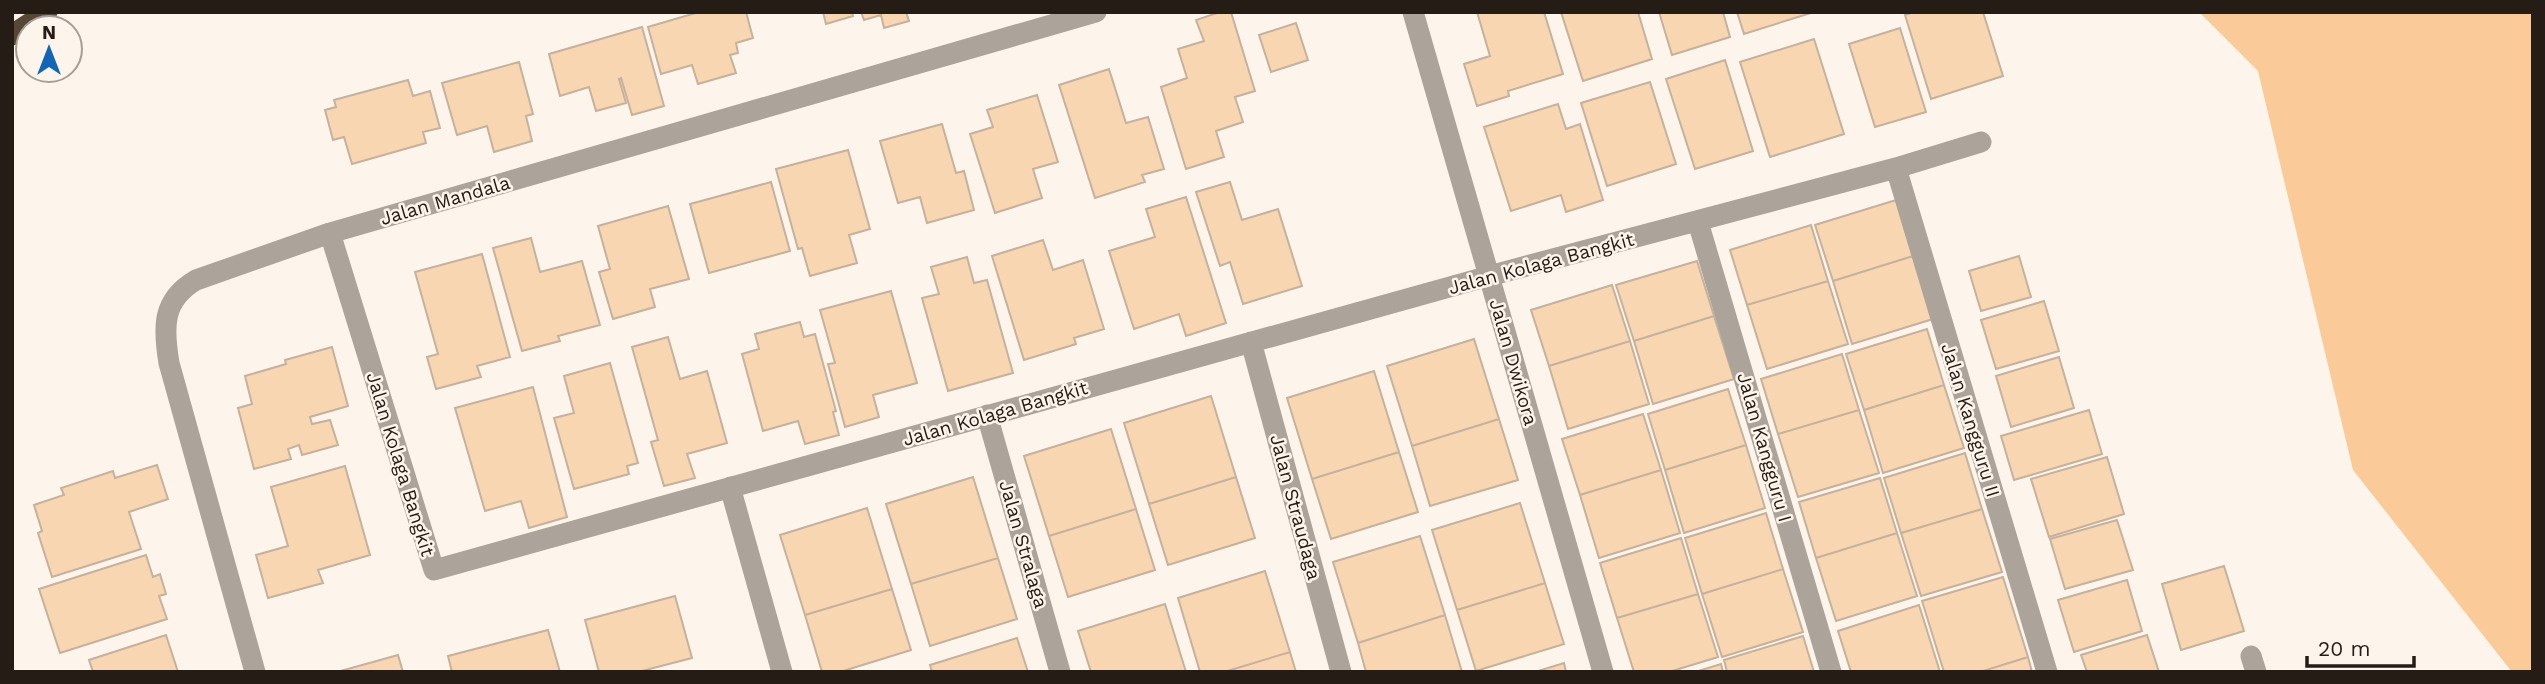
<svg xmlns="http://www.w3.org/2000/svg" width="2545" height="684" font-family="'Work Sans',sans-serif">
  <style>
    .green { fill: #facb99 }
    .building { fill: #f8d6b2; stroke: #c5b19c; stroke-width: 2 }
    .lines { fill: none; stroke-linecap: round; stroke-linejoin: round }
    .minor { stroke: #aca39a; stroke-width: 21 }
    .highway { stroke: #574735; stroke-width: 21 }
    .labels { text-anchor: middle; stroke-width: 5; stroke-linejoin: round; paint-order: stroke }
    .street-label { font-size: 19px; fill: #241c15; stroke: #fdf5ec }
  </style>
  <rect width="100%" height="100%" fill="#fdf5ec"/>
  <path class="green" d="M2199 12H2533V672H2512L2353 470 2258 71Z"/>
  <path class="building" d="M699 12H746L753 38 736 43 738 53 730 55 736 73 698 84 692 65 661 74 648 27Z
    M823 12H852L853 16 826 24Z
    M861 12H906L909 21 884 28 881 15 864 20Z
    M1220 12H1231L1255 91 1235 97 1243 122 1216 131 1224 157 1186 169 1161 87 1187 78 1178 49 1204 41 1196 20Z
    M1477 12H1544L1563 74 1508 91 1509 96 1477 106 1464 64 1490 56Z
    M1561 12H1638L1652 59 1583 81Z
    M1659 12H1723L1730 37 1672 55Z
    M1737 12H1814L1744 34Z
    M1914 12H1983L2003 76 1931 99 1905 15Z
    M1296 23 1308 60 1271 72 1259 35Z
    M642 27 664 106 632 115 621 78 619 79 626 103 596 111 589 87 560 96 549 54Z
    M1900 28 1926 112 1875 127 1849 44Z
    M1814 39 1844 134 1770 157 1740 62Z
    M1725 60 1753 151 1695 169 1666 79Z
    M519 62 533 114 526 116 532 141 494 152 487 126 457 135 442 83Z
    M1109 69 1126 123 1148 117 1164 169 1142 175 1145 182 1095 198 1059 85Z
    M408 80 413 96 430 91 440 128 423 132 426 143 352 164 344 137 333 140 325 110 336 107 334 100Z
    M1650 82 1676 164 1607 186 1581 103Z
    M1037 95 1058 162 1033 169 1042 198 995 213 970 134 993 127 987 110Z
    M1558 104 1566 129 1580 124 1603 200 1566 212 1561 195 1511 211 1484 127Z
    M942 124 956 173 964 171 974 210 927 223 920 197 898 203 880 141Z
    M848 150 870 229 849 235 857 263 810 276 802 248 798 249 776 169Z
    M771 182 790 251 709 273 690 204Z
    M1230 182 1242 220 1278 209 1302 286 1243 304 1230 262 1220 266 1196 192Z
    M1186 197 1226 323 1186 336 1179 314 1134 329 1109 251 1155 237 1146 209Z
    M1896 200 1913 256 1833 281 1815 225Z
    M668 206 689 279 650 289 655 307 613 319 599 272 610 269 598 226Z
    M1811 225 1828 281 1747 305 1730 250Z
    M531 238 540 272 582 261 600 325 558 336 560 341 522 351 493 248Z
    M1043 240 1053 270 1083 260 1104 329 1074 338 1076 344 1024 360 992 256Z
    M482 254 510 357 477 366 481 377 436 389 427 357 438 354 415 272Z
    M1913 256 1933 319 1852 344 1833 281Z
    M2019 256 2031 297 1981 311 1969 271Z
    M967 257 974 283 987 280 1013 373 948 391 922 298 939 294 931 267Z
    M1697 261 1714 316 1634 341 1616 285Z
    M1828 281 1848 344 1767 369 1747 305Z
    M1612 285 1630 341 1549 366 1531 310Z
    M891 291 917 383 873 395 879 417 845 427 828 364 835 363 820 310Z
    M2044 301 2059 351 1996 369 1981 320Z
    M1714 316 1734 379 1653 404 1634 341Z
    M800 322 804 337 815 334 836 411 833 412 839 435 805 444 798 421 763 431 742 354 759 349 755 334Z
    M1927 329 1944 385 1864 410 1846 354Z
    M668 337 680 379 707 371 727 443 687 454 695 478 664 486 651 442 658 440 632 347Z
    M1474 339 1499 419 1412 446 1387 366Z
    M1630 341 1649 404 1568 429 1549 366Z
    M332 347 348 406 310 417 312 424 330 420 338 445 302 455 299 445 288 449 291 459 254 469 238 408 252 404 245 376 286 364 285 360Z
    M1842 354 1859 410 1778 434 1761 379Z
    M2059 357 2074 408 2011 427 1996 376Z
    M610 363 638 463 627 466 629 474 574 489 554 418 574 413 564 376Z
    M1374 371 1399 452 1312 479 1287 398Z
    M1944 385 1964 448 1883 473 1864 410Z
    M533 387 567 517 529 528 521 501 485 511 455 408Z
    M1728 389 1746 445 1665 470 1648 414Z
    M1211 396 1236 477 1149 504 1124 423Z
    M1859 410 1879 473 1798 497 1778 434Z
    M2089 410 2102 454 2014 480 2001 436Z
    M1643 414 1661 470 1580 495 1562 439Z
    M1499 419 1518 480 1430 506 1412 446Z
    M1111 429 1136 509 1049 536 1024 456Z
    M1746 445 1765 508 1684 533 1665 470Z
    M1399 452 1418 512 1331 539 1312 479Z
    M1965 453 1982 509 1901 533 1884 478Z
    M2107 457 2124 514 2049 537 2031 479Z
    M157 465 168 499 129 512 141 549 52 577 38 533 42 531 34 505 64 495 61 488 113 471 115 478Z
    M345 466 370 555 318 570 323 583 268 598 256 555 288 546 271 487Z
    M1661 470 1680 533 1599 558 1580 495Z
    M973 477 998 558 911 584 886 504Z
    M1236 477 1255 538 1168 565 1149 504Z
    M1880 478 1897 533 1816 558 1799 502Z
    M1520 503 1545 583 1457 610 1432 530Z
    M867 508 892 589 805 615 780 535Z
    M1136 509 1155 570 1068 597 1049 536Z
    M1982 509 2002 572 1921 596 1901 533Z
    M1766 513 1783 569 1702 594 1685 538Z
    M2117 520 2133 570 2065 589 2050 539Z
    M1897 533 1917 596 1836 621 1816 558Z
    M1420 536 1445 615 1358 643 1333 562Z
    M1681 538 1698 594 1617 618 1600 563Z
    M146 555 153 577 160 574 166 594 159 596 167 619 60 653 39 589Z
    M998 558 1017 619 930 646 911 584Z
    M2224 566 2244 631 2181 650 2162 584Z
    M1783 569 1803 632 1722 657 1702 594Z
    M1265 571 1290 652 1224 672H1200L1178 598Z
    M2003 577 2028 657 1980 672H1944L1922 601Z
    M2127 580 2142 631 2074 652 2058 600Z
    M1545 583 1564 644 1476 671 1457 610Z
    M892 589 911 650 840 672H822L805 615Z
    M1698 594 1718 657 1669 672H1634L1617 618Z
    M675 596 692 658 638 672H599L585 620Z
    M1165 604 1186 672H1091L1078 631Z
    M1919 605 1940 672H1851L1838 631Z
    M1445 615 1462 672H1366L1358 643Z
    M548 630 560 672H452L448 656Z
    M166 635 178 672H93L89 660Z
    M2147 635 2159 672H2087L2081 655Z
    M1803 636 1814 672H1727L1724 660Z
    M1017 638 1028 672H932L930 665Z
    M1290 652 1296 672H1224Z
    M398 655 403 672H337Z
    M2028 657 2032 672H1980Z
    M1564 663 1566 672H1535Z
    M1721 664 1723 672H1695Z"/>
  <g class="lines">
    <path class="minor" d="M1413 12 1603 672
      M1896 168 2047 672
      M1698 222 1831 672
      M330 233 434 570 1489 276 1896 168 1981 142
      M1251 342 1341 672
      M987 415 1060 672
      M730 487 782 672
      M2251 656 2256 672
      M255 672 169 363C163 327 162 300 196 280L330 233 1096 12"/>
    <path class="highway" d="M12 35 47 12"/>
  </g>
  <g class="labels">
    <g class="street-label">
      <text transform="translate(445 200) rotate(-16)" y="7">Jalan Mandala</text>
      <text transform="translate(1541 263) rotate(-15)" y="7">Jalan Kolaga Bangkit</text>
      <text transform="translate(1514 362) rotate(74)" y="7">Jalan Dwikora</text>
      <text transform="translate(995 413) rotate(-16)" y="7">Jalan Kolaga Bangkit</text>
      <text transform="translate(1971 420) rotate(73)" y="7">Jalan Kangguru II</text>
      <text transform="translate(1765 447) rotate(74)" y="7">Jalan Kangguru I</text>
      <text transform="translate(401 464) rotate(73)" y="7">Jalan Kolaga Bangkit</text>
      <text transform="translate(1296 507) rotate(75)" y="7">Jalan Straudaga</text>
      <text transform="translate(1024 544) rotate(74)" y="7">Jalan Stralaga</text>
    </g>
  </g>
  <rect width="2545" height="684" fill="none" stroke="#241c15" stroke-width="28"/>
  <g transform="translate(49 49)"><circle r="33" fill="#fdf5ec" stroke="#a69e96" stroke-width="2"/>
  <path d="M0-5L12 26L0 18L-12 26Z" fill="#1167b5"/>
  <text y="-10" font-size="19" font-weight="bold" text-anchor="middle" fill="#241c15">N</text>
  </g>
  <path d="M2307 656v10h107v-10" fill="none" stroke="#241c15" stroke-width="3.5"/>
  <text x="2318" y="656" font-size="21" fill="#241c15" stroke="#fdf5ec" stroke-width="5" paint-order="stroke">20 m</text>
</svg>
